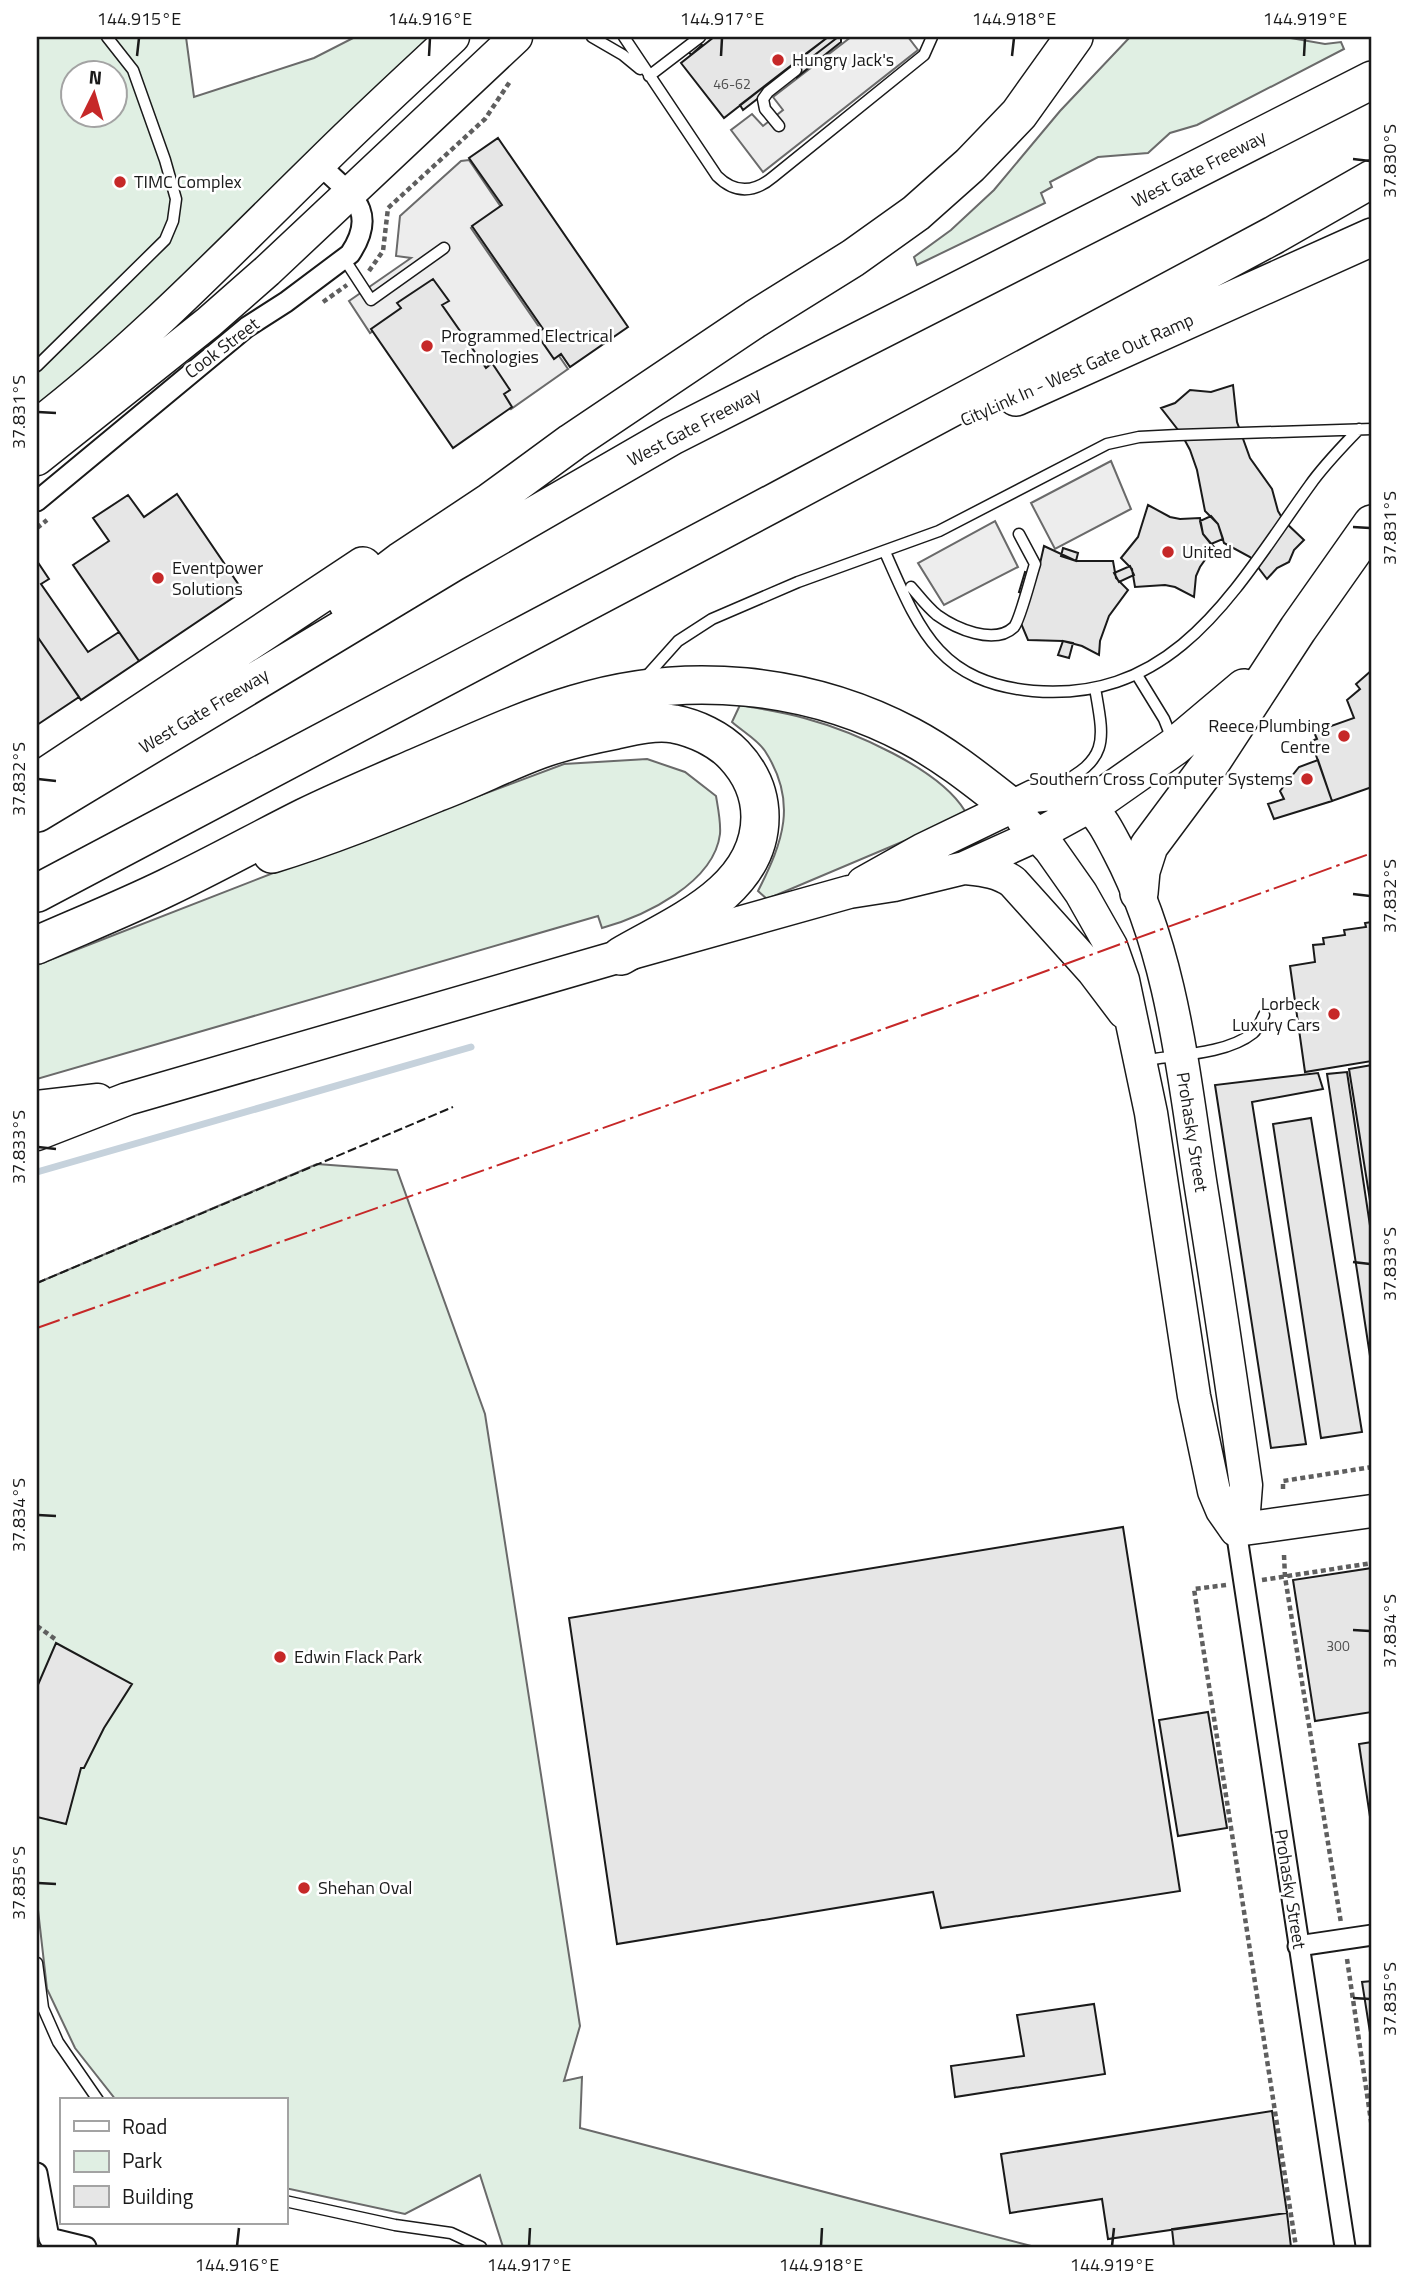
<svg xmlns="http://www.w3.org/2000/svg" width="1409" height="2284" font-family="'Titillium Web',sans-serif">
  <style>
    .green { fill: #e0efe3; stroke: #6a6a6a; stroke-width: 2; fill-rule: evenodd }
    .parking { fill: #ededed; stroke: #6a6a6a; stroke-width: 2 }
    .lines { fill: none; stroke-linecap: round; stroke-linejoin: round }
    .stream { stroke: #c6d2dc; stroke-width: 7 }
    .building { fill: #e6e6e6; stroke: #1a1a1a; stroke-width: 2 }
    .lane-casing { stroke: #1a1a1a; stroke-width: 13 }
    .street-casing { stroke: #1a1a1a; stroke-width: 23 }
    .primary-casing { stroke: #1a1a1a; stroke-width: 35 }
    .highway-casing { stroke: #1a1a1a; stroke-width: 40 }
    .path { stroke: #5f5f5f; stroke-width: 4.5; stroke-dasharray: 5 3.5; stroke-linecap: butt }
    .lane { stroke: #fff; stroke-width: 10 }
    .street { stroke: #fff; stroke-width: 19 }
    .primary { stroke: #fff; stroke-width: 32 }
    .highway { stroke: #fff; stroke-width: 37 }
    .fence { stroke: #1a1a1a; stroke-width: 2; stroke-dasharray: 9 3.5; stroke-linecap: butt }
    .power { stroke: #c62828; stroke-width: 2; stroke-dasharray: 24 5 3.5 5; stroke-linecap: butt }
    .ticks { fill: none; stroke: #1a1a1a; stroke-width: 2.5 }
    .poi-dot { fill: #c62828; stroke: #fff; stroke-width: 2.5 }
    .labels { text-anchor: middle; stroke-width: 5; stroke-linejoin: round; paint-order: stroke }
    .number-label { font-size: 14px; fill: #4d4d4d }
    .poi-label { font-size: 18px; fill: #1a1a1a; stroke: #fff; text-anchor: start }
    .street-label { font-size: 18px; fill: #1a1a1a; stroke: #fff }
    .neatline { fill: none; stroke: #1a1a1a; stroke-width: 2.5 }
    .ticks-label { font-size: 18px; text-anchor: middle; fill: #1a1a1a }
  </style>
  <rect width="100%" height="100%" fill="#fff"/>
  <path class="green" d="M37 37H186L194 97 314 58 355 37H438L37 417ZM74 74H116V116H74Z
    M1130 37H1285L1325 44 1341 42 1344 49 1197 125 1170 133 1148 153 1098 157 1050 182 1052 187 1041 193 1045 203 917 265 914 257 951 230 994 190 1060 111Z
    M740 705C761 709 783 712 804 718 852 731 939 768 965 811L961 817 767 899 758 891C783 842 798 802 765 751 758 740 742 731 732 722Z
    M647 759 685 772 716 796C718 808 721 822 720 834 714 883 645 916 602 928L598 916 37 1079V965L281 870 564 764Z
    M317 1164 397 1170 485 1414 580 2026 564 2081 582 2077 580 2128 1035 2247H503L480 2175 405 2214 285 2188V2100H116L75 2048 47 1989 37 1901V1283Z"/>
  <path class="parking" d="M851 37H908L918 50 763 172 731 130 752 114 763 126 783 110 773 97Z
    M469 160 501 207 471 228 568 369 511 409 429 292 370 333 349 301 411 258 396 256 400 216 461 161Z
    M1111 461 1131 509 1055 549 1031 503Z
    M995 521 1018 567 944 605 918 563Z"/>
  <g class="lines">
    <path class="stream" d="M37 1172 471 1047"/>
  </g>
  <path class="building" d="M714 37H828L724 118 681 63Z
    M828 37H841V42L797 77 795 62Z
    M828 37H838L743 110 740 105Z
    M697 39 702 45 691 55 686 48Z
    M498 138 628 327 570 367 561 354 554 359 536 333 543 329 472 226 502 205 469 158Z
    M433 279 449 301 442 305 486 368 492 363 510 390 504 394 512 407 453 448 371 329 401 308 397 303Z
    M1233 385 1237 422 1250 458 1272 489 1278 511 1284 521 1304 540 1294 550 1289 562 1277 568 1267 579 1250 557 1224 543 1218 524 1205 511 1197 470 1190 450 1182 435 1161 408 1175 403 1190 390 1211 392Z
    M177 494 243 591 139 661 73 565 109 541 93 518 128 495 144 517Z
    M1148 505 1170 517 1180 519 1200 518 1203 534 1214 547 1200 567 1196 576 1194 597 1175 587 1165 585 1135 587 1132 569 1121 558 1138 537Z
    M1211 516 1218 524 1223 539 1211 544 1203 534 1200 521Z
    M1044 546 1076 561H1113L1116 578 1128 590 1109 616 1100 641 1099 655 1082 646 1063 641 1028 640 1020 621 1039 568Z
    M1063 548 1078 553 1076 561 1061 556Z
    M37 561 49 579 41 584 88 652 119 632 139 661 81 700 37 636Z
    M1130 566 1134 575 1119 582 1114 573Z
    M1025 572 1036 576 1028 595 1019 592Z
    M37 636 79 697 37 725Z
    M1063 641 1073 643 1069 658 1058 655Z
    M1372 670V787L1332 801 1311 741 1317 739 1314 732 1354 718 1347 700 1360 689 1356 684Z
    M1318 760 1332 801 1274 819 1268 804 1284 799 1280 791 1299 767Z
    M1372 922V1061L1305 1072 1290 966 1315 962 1313 945 1324 944 1323 938 1345 935 1344 930 1366 927 1365 923Z
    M1372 1065V1213L1349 1069Z
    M1347 1072 1372 1239V1369L1327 1074Z
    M1318 1073 1323 1089 1252 1102 1306 1444 1271 1448 1215 1085Z
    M1311 1118 1362 1432 1321 1438 1273 1124Z
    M1123 1527 1180 1891 941 1928 933 1892 617 1944 569 1618Z
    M1372 1568V1712L1315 1721 1293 1580Z
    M56 1643 132 1684 104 1728 84 1768H81L66 1824 37 1817V1687Z
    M1208 1712 1227 1828 1178 1836 1159 1720Z
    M1372 1742V1830L1359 1744Z
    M1372 1981V2045L1362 1982Z
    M1094 2004 1105 2074 955 2097 951 2066 1024 2056 1017 2015Z
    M1272 2111 1287 2213 1108 2239 1102 2199 1010 2213 1001 2154Z
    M1287 2213 1291 2247H1174L1172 2229Z"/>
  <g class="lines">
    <g class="lane-casing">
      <path id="lane" d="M592 37 623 55 640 69
        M624 37 717 176C735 194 754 193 773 177L924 55 932 37
        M649 76 700 37
        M779 126 765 109 763 99 768 92 796 70
        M345 260 371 300 444 248
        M37 366 165 240 173 221 176 199 165 160 133 70 107 37
        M885 552C919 629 938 682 1033 691 1177 703 1237 586 1310 485 1324 465 1342 447 1359 429
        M911 587C919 596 927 607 937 615 955 628 994 646 1014 627 1020 620 1031 576 1035 564L1019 534
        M1137 675 1164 719 1172 739
        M644 679 678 641 712 619 798 582 939 531 1107 444 1139 437 1178 435 1372 429
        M1057 785C1110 759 1104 740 1095 688
        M1146 1060C1177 1055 1227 1054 1253 1033 1258 1029 1261 1021 1264 1015
        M37 1963 43 2008 58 2042 98 2100
        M285 2201 395 2225 451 2233 481 2247"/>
    </g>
    <g class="street-casing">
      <path id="street" d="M37 501 247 327 286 302 350 254C380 209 349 194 319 164
        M1236 1530 1345 2247
        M1298 1946 1372 1935
        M37 2173 49 2238 86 2247"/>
    </g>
    <g class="primary-casing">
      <path id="primary" d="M37 425C138 347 227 254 318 165 362 121 408 79 453 37
        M37 459 209 322 267 271 516 37
        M1023 820 1050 849 1081 893 1111 946 1123 980 1151 1113 1194 1396 1214 1491 1222 1510 1236 1530
        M964 868C982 870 998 871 1013 882L1093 971 1124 1012
        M863 883 922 850 1034 796C1053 793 1074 792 1089 806 1102 818 1110 835 1118 850 1173 954 1183 1073 1201 1187 1217 1286 1232 1386 1246 1485L1244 1511 1236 1530
        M37 1107 98 1100
        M37 1134 127 1099 621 956 849 892 894 885 964 868 1037 835 1090 806
        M1236 1530 1372 1511"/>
    </g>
    <g class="highway-casing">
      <path id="highway" d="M1016 397 1372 237
        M347 602 401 561 490 502 572 442 755 319 853 258 916 213 970 165 1019 114 1074 37
        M37 782 363 566
        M1090 806 1174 747 1244 688
        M37 813 452 563 672 436 1372 80
        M272 854C328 837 382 815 436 793 471 780 504 763 539 750 563 741 590 735 616 730 634 726 655 721 674 724 695 728 719 739 734 755 750 772 760 793 760 817 760 891 676 924 621 956
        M37 893 781 499 1274 235 1372 179
        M1139 893 1141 871 1149 846 1210 764 1298 629 1372 524
        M37 945C80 926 125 908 168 887 214 865 259 840 305 817 342 799 380 783 417 767 469 745 521 720 575 704 685 670 808 682 910 736 946 755 978 781 1010 806"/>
    </g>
    <path class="path" d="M369 271 383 251 388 208 485 119 511 80
      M323 302 347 285
      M37 528 47 520
      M1283 1489V1481L1372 1467
      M1284 1555 1285 1577 1341 1923
      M1262 1580 1372 1563
      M1226 1585 1194 1589 1296 2247
      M37 1626 55 1639
      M1347 1959 1372 2128"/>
    <use href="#lane" class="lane"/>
    <use href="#street" class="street"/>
    <use href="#primary" class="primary"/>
    <use href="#highway" class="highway"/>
    <path class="fence" d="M37 1283 453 1107"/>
    <path class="power" d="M37 1328 991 991 1372 853"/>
  </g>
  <path class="ticks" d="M137 56 139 38M429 56 430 38M721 56 722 38M1012 56 1014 38M1304 56 1305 38M1353 159 1370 161M38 412 56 413M1353 527 1370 528M38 779 56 781M1353 894 1370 896M38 1147 56 1149M1353 1262 1370 1264M38 1515 56 1516M1353 1630 1370 1631M38 1883 56 1884M1353 1998 1370 1999M237 2246 239 2228M529 2246 530 2228M821 2246 822 2228M1112 2246 1114 2228"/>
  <g class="poi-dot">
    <circle cx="778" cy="60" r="7"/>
    <circle cx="120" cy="182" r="7"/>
    <circle cx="427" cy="346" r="7"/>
    <circle cx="1168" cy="552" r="7"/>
    <circle cx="158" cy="578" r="7"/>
    <circle cx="1344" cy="736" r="7"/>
    <circle cx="1307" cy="779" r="7"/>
    <circle cx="1334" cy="1014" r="7"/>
    <circle cx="280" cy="1657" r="7"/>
    <circle cx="304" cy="1888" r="7"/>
  </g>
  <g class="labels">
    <g class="number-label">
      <text x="732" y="89">46-62</text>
      <text x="1338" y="1651">300</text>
    </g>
    <g class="poi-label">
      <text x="792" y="66">Hungry Jack's</text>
      <text x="134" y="188">TIMC Complex</text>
      <text x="441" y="342">Programmed Electrical<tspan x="441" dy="21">Technologies</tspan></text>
      <text x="1182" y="558">United</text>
      <text x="172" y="574">Eventpower<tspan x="172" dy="21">Solutions</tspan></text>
      <text x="1330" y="732" text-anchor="end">Reece Plumbing<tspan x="1330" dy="21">Centre</tspan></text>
      <text x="1293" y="785" text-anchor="end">Southern Cross Computer Systems</text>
      <text x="1320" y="1010" text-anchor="end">Lorbeck<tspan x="1320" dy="21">Luxury Cars</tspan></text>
      <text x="294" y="1663">Edwin Flack Park</text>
      <text x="318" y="1894">Shehan Oval</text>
    </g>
    <g class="street-label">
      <text transform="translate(1199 169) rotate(-27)" y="6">West Gate Freeway</text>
      <text transform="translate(222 348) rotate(-37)" y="6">Cook Street</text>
      <text transform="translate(1077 370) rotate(-24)" y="6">CityLink In - West Gate Out Ramp</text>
      <text transform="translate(694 427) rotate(-28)" y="6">West Gate Freeway</text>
      <text transform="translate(204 711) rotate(-31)" y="6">West Gate Freeway</text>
      <text transform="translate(1192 1132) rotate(81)" y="6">Prohasky Street</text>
      <text transform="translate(1290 1889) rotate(81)" y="6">Prohasky Street</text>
    </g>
  </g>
  <rect width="1409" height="2284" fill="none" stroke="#ffffff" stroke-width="77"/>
  <rect x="60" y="2098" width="228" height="126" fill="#ffffff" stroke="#a3a3a3" stroke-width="2"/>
  <rect x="74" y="2121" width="35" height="10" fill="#ffffff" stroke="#a3a3a3" stroke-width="2"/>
  <text x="122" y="2134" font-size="21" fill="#1a1a1a">Road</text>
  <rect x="74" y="2151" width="35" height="21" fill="#e0efe3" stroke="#a3a3a3" stroke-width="2"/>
  <text x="122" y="2168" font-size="21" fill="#1a1a1a">Park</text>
  <rect x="74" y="2186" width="35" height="21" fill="#e6e6e6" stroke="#a3a3a3" stroke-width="2"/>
  <text x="122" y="2204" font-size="21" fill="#1a1a1a">Building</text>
  <g transform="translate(94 94) rotate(5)"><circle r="33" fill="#ffffff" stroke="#a3a3a3" stroke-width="2"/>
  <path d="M0-5L12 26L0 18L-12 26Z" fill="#c62828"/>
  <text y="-10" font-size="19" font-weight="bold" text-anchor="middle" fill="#1a1a1a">N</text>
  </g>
  <rect x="38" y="38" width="1332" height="2208" class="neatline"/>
  <g class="ticks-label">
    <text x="139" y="25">144.915°E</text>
    <text x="430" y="25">144.916°E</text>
    <text x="722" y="25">144.917°E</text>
    <text x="1014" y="25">144.918°E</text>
    <text x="1305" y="25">144.919°E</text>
    <text transform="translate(1390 161) rotate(-90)" y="6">37.830°S</text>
    <text transform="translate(19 412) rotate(-90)" y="6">37.831°S</text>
    <text transform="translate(1390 528) rotate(-90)" y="6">37.831°S</text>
    <text transform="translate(19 779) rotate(-90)" y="6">37.832°S</text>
    <text transform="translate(1390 896) rotate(-90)" y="6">37.832°S</text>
    <text transform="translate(19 1147) rotate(-90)" y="6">37.833°S</text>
    <text transform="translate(1390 1264) rotate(-90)" y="6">37.833°S</text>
    <text transform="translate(19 1515) rotate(-90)" y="6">37.834°S</text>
    <text transform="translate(1390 1631) rotate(-90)" y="6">37.834°S</text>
    <text transform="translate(19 1883) rotate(-90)" y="6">37.835°S</text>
    <text transform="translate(1390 1999) rotate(-90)" y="6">37.835°S</text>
    <text x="237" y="2271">144.916°E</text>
    <text x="529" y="2271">144.917°E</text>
    <text x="821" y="2271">144.918°E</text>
    <text x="1112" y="2271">144.919°E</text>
  </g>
</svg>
